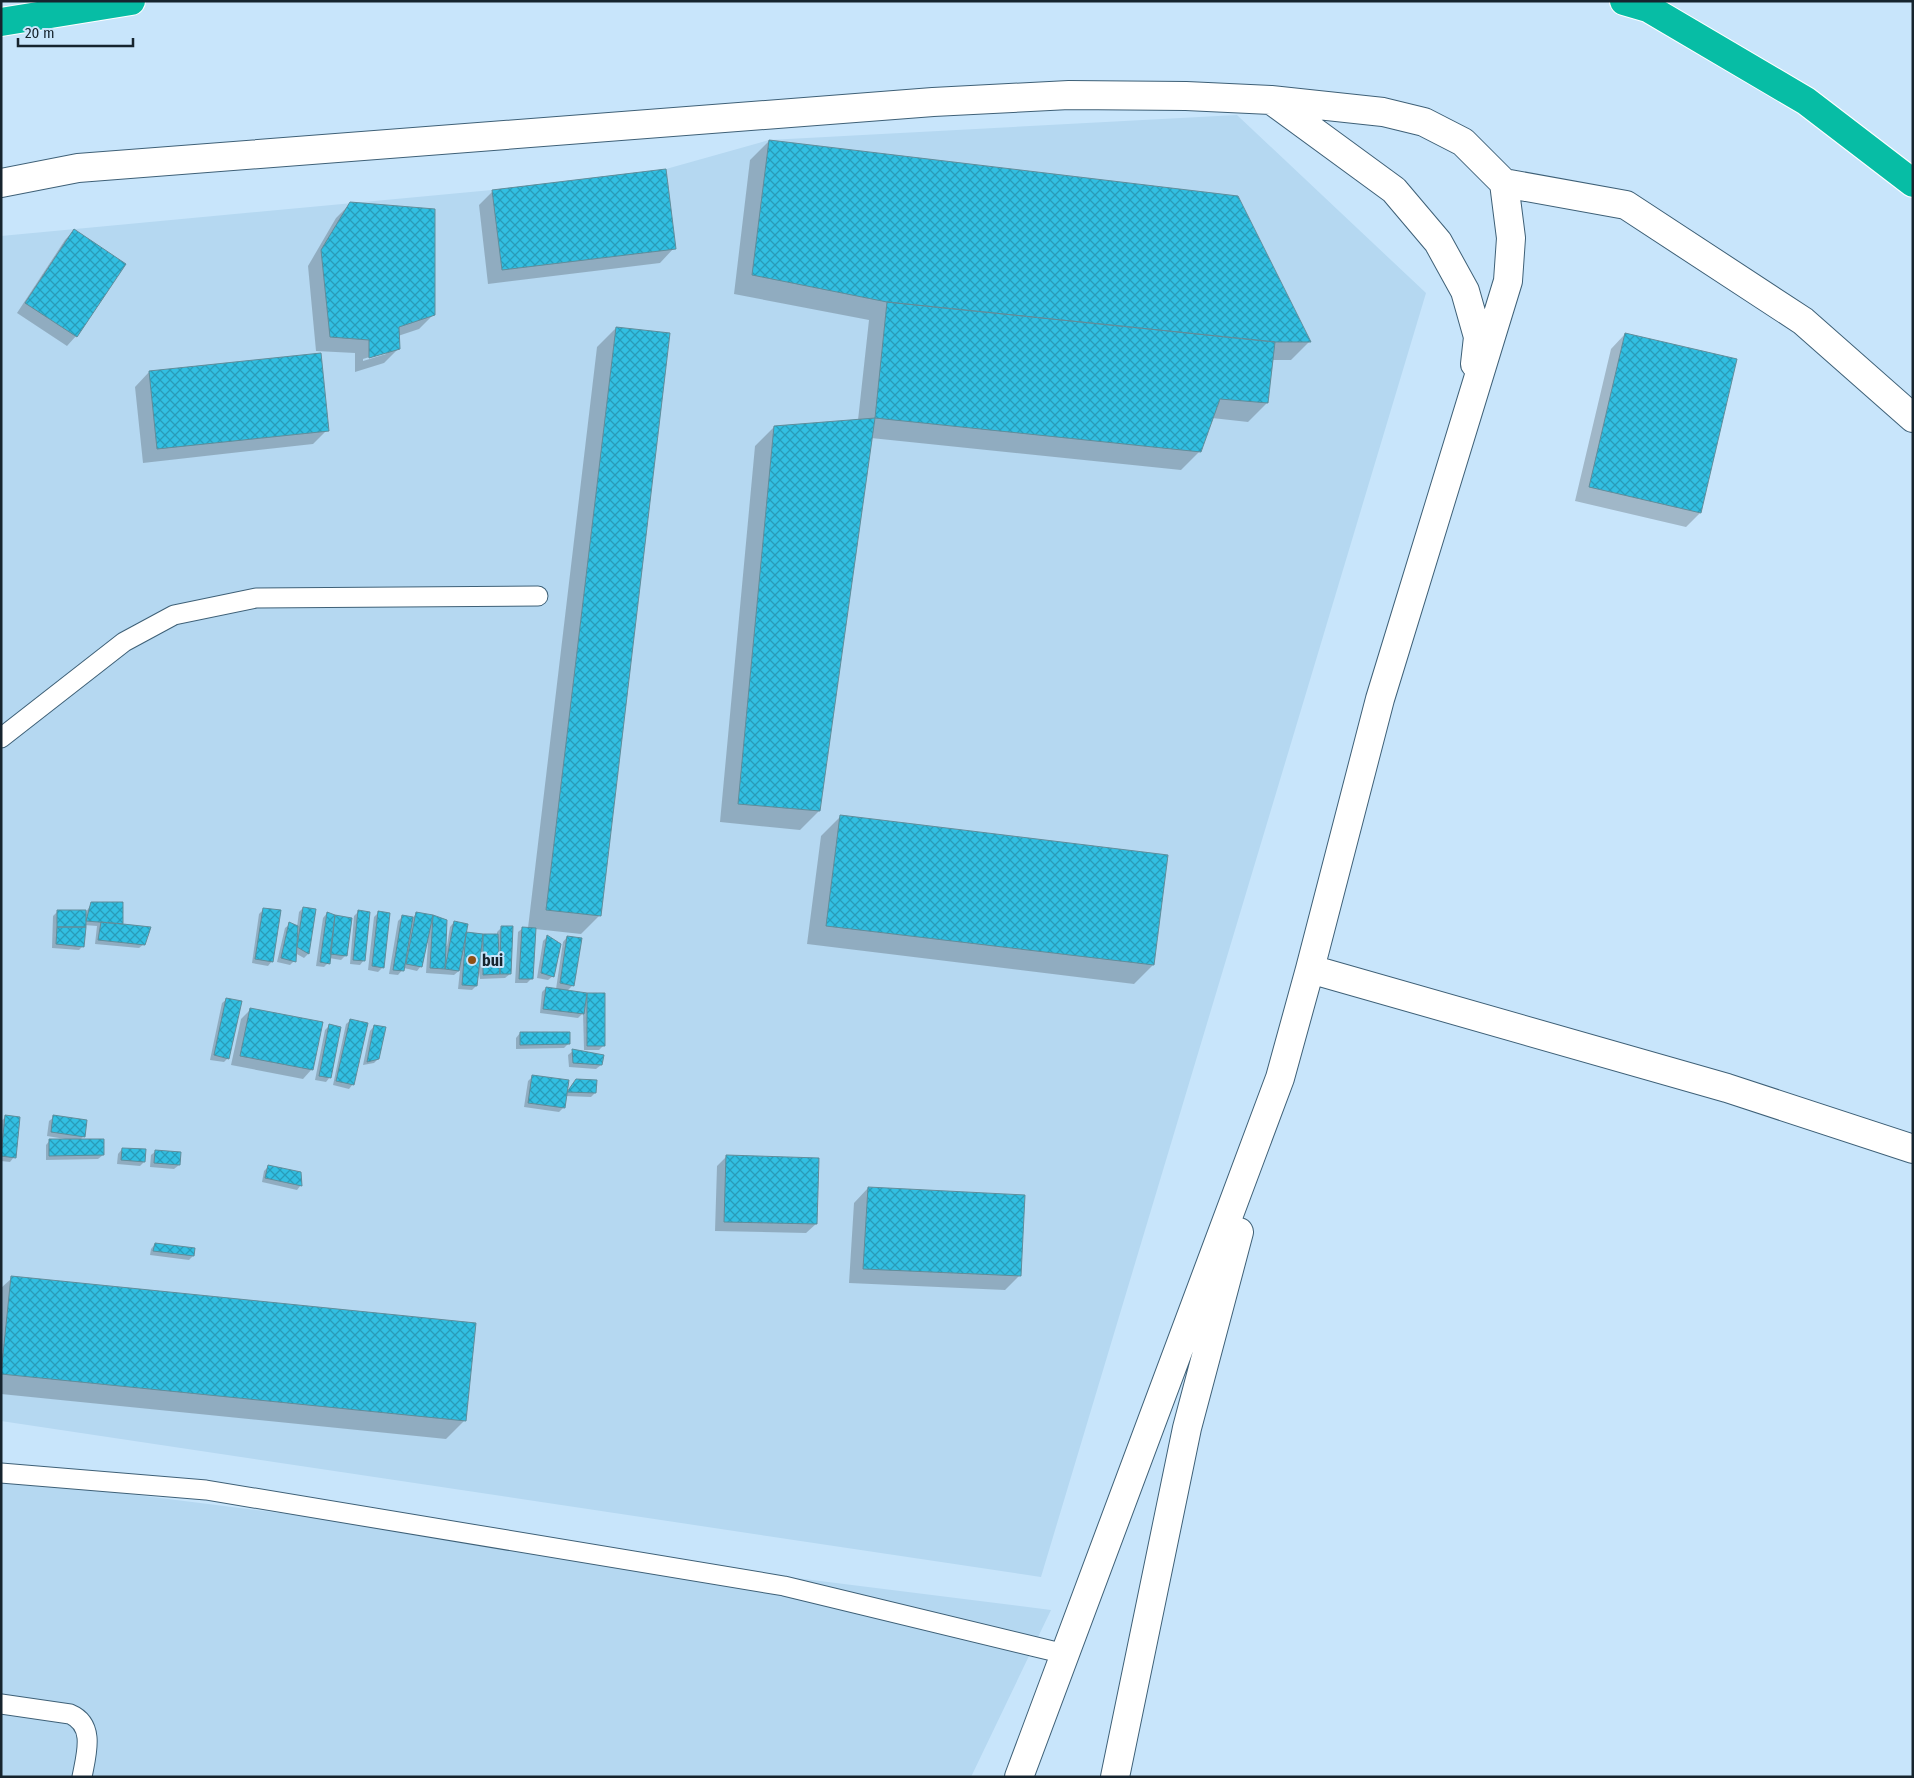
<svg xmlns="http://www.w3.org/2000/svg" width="1914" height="1778" font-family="'Fira Sans Condensed',sans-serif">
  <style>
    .built { fill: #b5d8f1 }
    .shadow { fill: #0003; fill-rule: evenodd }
    .building { fill: url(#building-cross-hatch); stroke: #608d9b }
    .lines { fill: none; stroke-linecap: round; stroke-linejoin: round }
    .lane-casing { stroke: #3e6077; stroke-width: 21 }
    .street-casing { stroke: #3e6077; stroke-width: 30 }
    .highway-casing { stroke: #fff; stroke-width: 30 }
    .lane { stroke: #fff; stroke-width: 19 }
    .street { stroke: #fff; stroke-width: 28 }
    .highway { stroke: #07bda5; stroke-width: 28 }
    .poi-dot { fill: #8f5115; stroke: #c8e5fb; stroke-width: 2 }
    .labels { text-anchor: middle; stroke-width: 4; stroke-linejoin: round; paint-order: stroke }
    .poi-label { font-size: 16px; font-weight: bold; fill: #16242e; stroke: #c8e5fb; text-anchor: start }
  </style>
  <defs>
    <pattern id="building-cross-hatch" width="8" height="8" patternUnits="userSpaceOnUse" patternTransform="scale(1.25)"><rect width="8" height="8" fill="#32bfe2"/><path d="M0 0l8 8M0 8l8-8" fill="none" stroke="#299bb8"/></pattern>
  </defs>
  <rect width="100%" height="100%" fill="#c8e5fb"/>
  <path class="built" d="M1237 115 1426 293 1041 1577 1 1421V236L492 190 666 169 769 140Z
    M1 1478 1051 1610 971 1777H1Z"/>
  <path class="shadow" d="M769 141 1309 342 1291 360H1272L1267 403 1248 422 1212 418 1200 451 1181 470 871 438 819 811 800 830 720 822 755 446 774 427 858 420 869 320 734 294 750 160Z
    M493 191 674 248 660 263 488 284 479 205Z
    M351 203 433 315 419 329 398 336 399 348 384 363 355 372V353L316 351 308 266 336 218ZM386 352V354L363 361V359Z
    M74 230 76 336 67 346 17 313 65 240Z
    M616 328 600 915 581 934 535 929 531 979 527 983H515L518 932 523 928H528L597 347Z
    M1625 334 1700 513 1686 527 1575 501 1611 349Z
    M149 372 327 430 313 444 143 463 135 387Z
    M840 817 1153 965 1134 984 807 944 821 836Z
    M92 903 122 926 144 944 139 948 95 944 97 926 84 925 83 946 79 950 52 948 53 916 58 911 86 912Z
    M303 908 314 910 308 954 304 958 295 953 294 961 290 965 277 962 285 928 290 924 297 927 299 912Z
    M263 910 272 961 268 966 252 963 259 914Z
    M358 912 364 960 360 965 350 964 354 916Z
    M327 913 346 955 341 960 329 958 328 963 324 967 316 966 323 918Z
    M378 913 383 967 378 972 368 970 374 917Z
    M417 913 445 921V946H447L450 927 454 922 464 933 483 936 497 935V932L502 927 510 974 505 978 480 979 479 972H478L476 986 472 990 458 989 460 970 454 975 426 973 428 943H426L421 966 417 971 404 968 398 975 389 974 398 921 402 917 412 918Z
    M547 937 553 976 548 980 537 978 543 941Z
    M567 937 573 985 567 991 587 994 604 1045 599 1050H584L583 1013 578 1018 540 1013 542 992 546 988 556 989 563 942Z
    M227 999 228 1058 224 1062 210 1060 222 1003Z
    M250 1010 312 1069 303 1079 231 1065 241 1019Z
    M351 1020 353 1084 349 1089 333 1085 346 1024Z
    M329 1026 330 1077 326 1082 315 1080 325 1030Z
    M374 1026 378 1059 374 1063 363 1065 370 1031Z
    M520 1033 568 1044 564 1048 516 1049V1038Z
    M573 1051 601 1065 596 1069 569 1067 568 1055Z
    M533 1076 566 1094 576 1080 595 1093 591 1097 565 1096 564 1107 559 1112 524 1107 528 1081Z
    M6 1117 14 1157 10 1162 1 1161V1121Z
    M54 1117 84 1136 80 1140 103 1155 98 1159 46 1160V1145L50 1140H65V1139L47 1136 49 1121Z
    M122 1149 144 1162 140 1166 117 1164 118 1154Z
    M156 1151 179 1165 174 1169 150 1167 151 1155Z
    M726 1157 816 1224 806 1233 715 1231 717 1166Z
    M268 1167 301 1185 297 1190 262 1182 264 1171Z
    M868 1188 1019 1276 1005 1290 849 1283 854 1203Z
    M155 1244 193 1256 189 1260 150 1255 151 1249Z
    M12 1278 465 1420 446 1439 1 1394V1288Z"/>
  <path class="building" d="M769 140 1238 196 1311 342H1275L887 302 752 275Z
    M666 169 676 249 502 270 492 190Z
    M350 202 435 209V315L399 327 400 349 369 358V340L330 337 321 250Z
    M74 229 126 264 77 337 25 303Z
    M887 302 1275 342 1268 403 1220 399 1201 452 875 418Z
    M616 327 670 333 601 916 546 910Z
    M1625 333 1737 359 1701 513 1589 487Z
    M321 353 329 431 157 449 149 371Z
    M875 418 820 811 738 804 774 426Z
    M840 815 1168 855 1154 965 826 926Z
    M91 902H123V924L86 921Z
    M303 907 316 909 309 954 297 947Z
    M263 908 281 910 273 962 255 959Z
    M57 910H86V927H57Z
    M358 910 370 912 365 961 353 960Z
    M378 911 390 913 384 968 372 966Z
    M327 912 335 915 330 964 320 962Z
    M416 912 433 915 422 967 406 964Z
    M335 915 352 918 347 956 330 954Z
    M402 915 413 917 404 971 393 970Z
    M433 915 447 920 445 969 430 968Z
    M454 921 468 924 459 971 445 969Z
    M101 922 123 924 151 927 145 945 98 940Z
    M289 922 298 926 296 962 281 958Z
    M501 926H513L511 974H500Z
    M57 927H86L84 947 56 944Z
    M522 927 536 928 533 979H519Z
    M466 932 483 934 477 986 462 985Z
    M483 934H498L500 974 483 975Z
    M547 935 561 944 554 977 541 973Z
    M567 936 582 938 574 986 560 983Z
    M546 987 587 993 584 1014 543 1009Z
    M587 993H605V1046H587Z
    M226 998 242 1001 229 1059 214 1055Z
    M250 1008 323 1022 313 1070 240 1056Z
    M350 1019 368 1023 354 1085 336 1081Z
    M329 1024 341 1027 331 1078 319 1076Z
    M374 1025 386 1027 379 1059 367 1062Z
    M520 1032H570V1044L520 1045Z
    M572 1049 604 1055 602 1065 573 1063Z
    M532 1075 569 1080 565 1108 528 1103Z
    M576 1079 597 1080 596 1093 567 1092Z
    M5 1115 20 1117 16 1158 1 1156Z
    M53 1115 87 1120 85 1137 51 1132Z
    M49 1139H104V1155L49 1156Z
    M122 1148 146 1149 145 1162 121 1160Z
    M155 1150 181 1152 180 1165 154 1163Z
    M726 1155 819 1158 817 1224 724 1222Z
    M268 1165 301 1172 302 1186 265 1178Z
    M868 1187 1025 1195 1021 1276 863 1269Z
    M155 1243 195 1248 194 1256 153 1251Z
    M11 1276 476 1323 466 1421 1 1374Z"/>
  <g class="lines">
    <g class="lane-casing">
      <path id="lane" d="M1 738 124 642 174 615 256 598 538 596
        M1 1473 206 1490 784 1586 1065 1654
        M1 1704 70 1714C96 1725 86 1755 82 1777"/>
    </g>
    <g class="street-casing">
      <path id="street" d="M1271 100 1394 190 1438 242 1465 291 1478 337 1475 364
        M1 183 78 168 933 102 1069 95 1186 96 1271 100 1383 112 1424 122 1463 142 1504 183 1511 238 1508 281 1380 699 1310 969 1280 1078 1019 1777
        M1504 183 1626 205 1803 321 1913 418
        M1310 969 1727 1088 1913 1149
        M1115 1777 1187 1428 1239 1232"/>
    </g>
    <g class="highway-casing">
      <path id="highway" d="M1624 1 1648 8 1806 101 1913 183
        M1 22 131 1"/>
    </g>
    <use href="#lane" class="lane"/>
    <use href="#street" class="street"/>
    <use href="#highway" class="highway"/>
  </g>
  <circle class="poi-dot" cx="472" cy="960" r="5"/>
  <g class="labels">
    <g class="poi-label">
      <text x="482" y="966">bui</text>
    </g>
  </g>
  <rect width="1914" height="1778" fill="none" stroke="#16242e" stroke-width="5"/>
  <path d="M18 38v8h115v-8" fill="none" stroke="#16242e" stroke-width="2.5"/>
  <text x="25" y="38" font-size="15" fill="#16242e" stroke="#c8e5fb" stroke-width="4" paint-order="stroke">20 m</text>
</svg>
